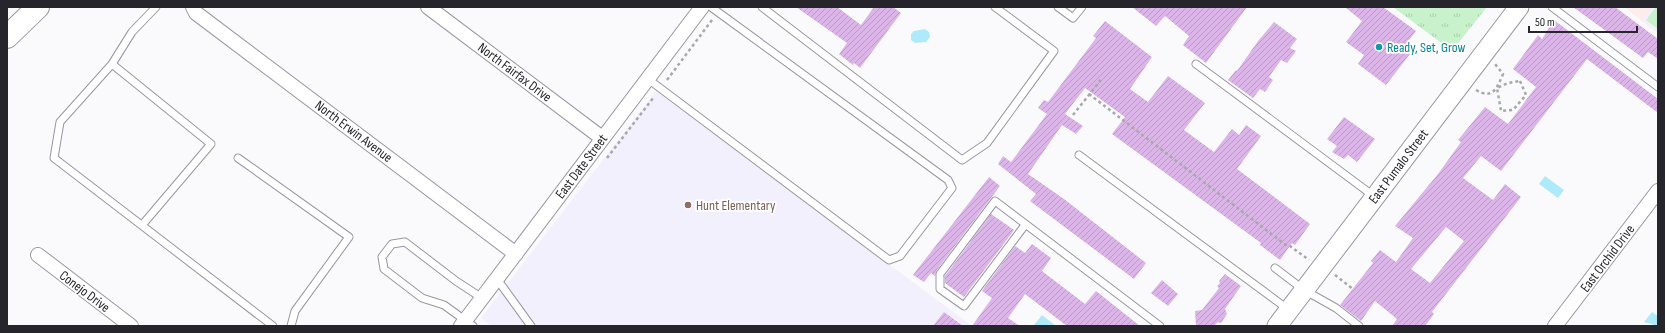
<svg xmlns="http://www.w3.org/2000/svg" width="1665" height="333" font-family="'Sofia Sans Condensed',sans-serif">
  <style>
    .commercial { fill: #fceceb }
    .built { fill: #f3f0fe }
    .grass { fill: url(#grass-tufts) }
    .green { fill: #c7f2cb }
    .water { fill: #aeeafa }
    .building { fill: url(#building-hatch); fill-rule: evenodd }
    .lines { fill: none; stroke-linecap: round; stroke-linejoin: round }
    .lane-casing { stroke: #9996a4; stroke-width: 9 }
    .street-casing { stroke: #9996a4; stroke-width: 16 }
    .secondary-casing { stroke: #9996a4; stroke-width: 21 }
    .highway-casing { stroke: #9996a4; stroke-width: 24 }
    .path { stroke: #a8a8ac; stroke-width: 2.5; stroke-dasharray: 3 3; stroke-linecap: butt }
    .lane { stroke: #fff; stroke-width: 7 }
    .street { stroke: #fff; stroke-width: 14 }
    .secondary { stroke: #fff; stroke-width: 19 }
    .highway { stroke: #fff; stroke-width: 22 }
    .culture-dot { fill: #0f9aa8; stroke: #fff; stroke-width: 1.5 }
    .education-dot { fill: #8d6e63; stroke: #fff; stroke-width: 1.5 }
    .labels { text-anchor: middle; stroke-width: 3.5; stroke-linejoin: round; paint-order: stroke }
    .culture-label { font-size: 14px; fill: #0d838f; stroke: #fff; text-anchor: start }
    .street-label { font-size: 14px; fill: #26252b; stroke: #fff }
    .education-label { font-size: 14px; fill: #785e54; stroke: #fff; text-anchor: start }
  </style>
  <defs>
    <pattern id="grass-tufts" width="24" height="20" patternUnits="userSpaceOnUse"><rect width="24" height="20" fill="#c7f2cb"/><path d="M3 7l-1-3M5 7V3M7 7l1-3M15 17l-1-3M17 17v-4M19 17l1-3" fill="none" stroke="#abcfae"/></pattern>
    <pattern id="building-hatch" width="6" height="6" patternUnits="userSpaceOnUse"><rect width="6" height="6" fill="#dbb5e7"/><path d="M-1 1l2-2M0 6l6-6M5 7l2-2" fill="none" stroke="#bc9cc6"/></pattern>
  </defs>
  <rect width="100%" height="100%" fill="#fafafd"/>
  <path class="commercial" d="M1624 7H1658V33L1642 21Z"/>
  <path class="built" d="M1653 7H1658V33L1642 21Z
    M656 91 972 326H491L481 318Z"/>
  <path class="grass" d="M1393 7H1487L1452 51Z"/>
  <path class="green" d="M1656 7H1658V29L1646 20Z"/>
  <path class="water" d="M925 29 929 32 930 37 926 42 915 43 911 40V34L914 31Z
    M1545 176 1564 190 1558 198 1539 184Z
    M1652 312 1658 316V326L1644 322Z
    M1042 315 1056 326H1035L1034 325Z"/>
  <path class="building" d="M796 7H837L861 25 874 7H893L901 13 860 68 854 63 853 65 839 54 847 43Z
    M1132 7H1247L1206 63 1183 45 1189 36 1165 16 1156 26Z
    M1345 7H1383L1416 31 1403 48 1410 54 1386 85 1358 64 1364 55 1346 42 1362 21Z
    M1573 7H1615L1658 39V59L1648 52 1643 58Z
    M1554 20 1658 99V113L1587 59 1501 171 1481 156 1463 178 1493 200 1505 184 1521 197 1432 312 1434 314 1425 326H1392L1397 319 1375 301 1361 321 1340 305 1373 263 1371 261 1380 250 1396 262 1413 238 1395 226 1438 174 1461 142 1458 140 1485 107 1508 124 1536 87 1513 69 1538 35 1542 39ZM1446 227 1464 241 1430 283 1411 269Z
    M1105 21 1152 57 1130 89 1148 102 1168 76 1205 103 1184 130 1214 152 1232 129 1239 135 1246 125 1261 136 1237 169 1310 224 1295 245 1292 243 1280 260 1260 245 1261 243 1112 134 1125 117 1085 88 1065 114 1083 126 1076 134 1062 125 1028 174 1064 199 1146 263 1134 279 1030 201 1036 194 998 164 1003 156 1011 162 1047 114 1038 108 1044 100 1048 102 1096 38 1093 36Z
    M1274 22 1297 39 1290 48 1296 51 1287 63 1281 60 1269 77 1273 80 1265 92 1260 89 1253 98 1228 80 1236 70 1237 71 1258 41Z
    M1344 117 1375 139 1357 162 1348 155 1344 159 1332 152 1337 146 1327 139Z
    M989 177 1000 186 936 271 935 276 931 273 924 282 913 275Z
    M991 214 1014 230 964 297 945 283V276Z
    M1032 244 1051 258 1042 271 1085 304 1096 291 1140 326H1067L1025 294 1008 318 1020 326H972L992 298 982 291 1015 246 1025 253Z
    M1225 274 1241 286 1225 309 1227 314 1221 323 1218 322 1214 326H1196L1195 311 1202 310 1219 288 1217 286 1220 283 1219 281Z
    M1162 280 1178 294 1168 306 1151 293Z
    M944 312 963 326H933Z"/>
  <g class="lines">
    <g class="lane-casing">
      <path id="lane" d="M762 7 962 160 987 143 1054 51 995 7
        M1058 7 1073 18 1082 7
        M1552 7 1658 87
        M112 64 132 32 156 7
        M1196 64 1375 197
        M648 79 889 260 900 256 952 188 948 180 711 7
        M1079 155 1289 310
        M238 158 349 237 295 311 291 326
        M143 224 211 144 112 64 60 122 54 158 273 326
        M1025 225 964 306 940 289V274L995 201 1160 326
        M1275 268 1304 290 1336 308 1359 326
        M497 279 531 326
        M473 326 444 305 422 298 384 269 382 257 392 244 405 242 456 281 482 298"/>
    </g>
    <g class="street-casing">
      <path id="street" d="M193 7 196 13 516 254
        M428 7 602 138
        M38 255 131 326
        M461 326 702 7
        M1555 326 1658 191"/>
    </g>
    <g class="secondary-casing">
      <path id="secondary" d="M1277 326 1519 7"/>
    </g>
    <g class="highway-casing">
      <path id="highway" d="M7 37 38 7"/>
    </g>
    <path class="path" d="M667 80 712 20
      M1520 81 1526 95 1513 110 1501 111 1497 88 1508 83Z
      M1476 90C1493 100 1497 88 1503 74L1495 64
      M1089 94 1287 246H1290L1309 260
      M1073 115 1100 81 1097 79
      M607 158 654 97
      M1335 275 1353 289"/>
    <use href="#lane" class="lane"/>
    <use href="#street" class="street"/>
    <use href="#secondary" class="secondary"/>
    <use href="#highway" class="highway"/>
  </g>
  <circle class="culture-dot" cx="1379" cy="47" r="4"/>
  <circle class="education-dot" cx="688" cy="205" r="4"/>
  <g class="labels">
    <g class="culture-label">
      <text x="1387" y="52">Ready, Set, Grow</text>
    </g>
    <g class="street-label">
      <text transform="translate(515 72) rotate(37)" y="5">North Fairfax Drive</text>
      <text transform="translate(354 131) rotate(37)" y="5">North Erwin Avenue</text>
      <text transform="translate(581 166) rotate(-53)" y="5">East Date Street</text>
      <text transform="translate(1398 166) rotate(-53)" y="5">East Pumalo Street</text>
      <text transform="translate(1607 258) rotate(-53)" y="5">East Orchid Drive</text>
      <text transform="translate(85 291) rotate(37)" y="5">Conejo Drive</text>
    </g>
    <g class="education-label">
      <text x="696" y="210">Hunt Elementary</text>
    </g>
  </g>
  <rect width="1665" height="333" fill="none" stroke="#26252b" stroke-width="16"/>
  <path d="M1529 26v6h108v-6" fill="none" stroke="#26252b" stroke-width="2"/>
  <text x="1535" y="26" font-size="12" fill="#26252b" stroke="#ffffff" stroke-width="3" paint-order="stroke">50 m</text>
</svg>
